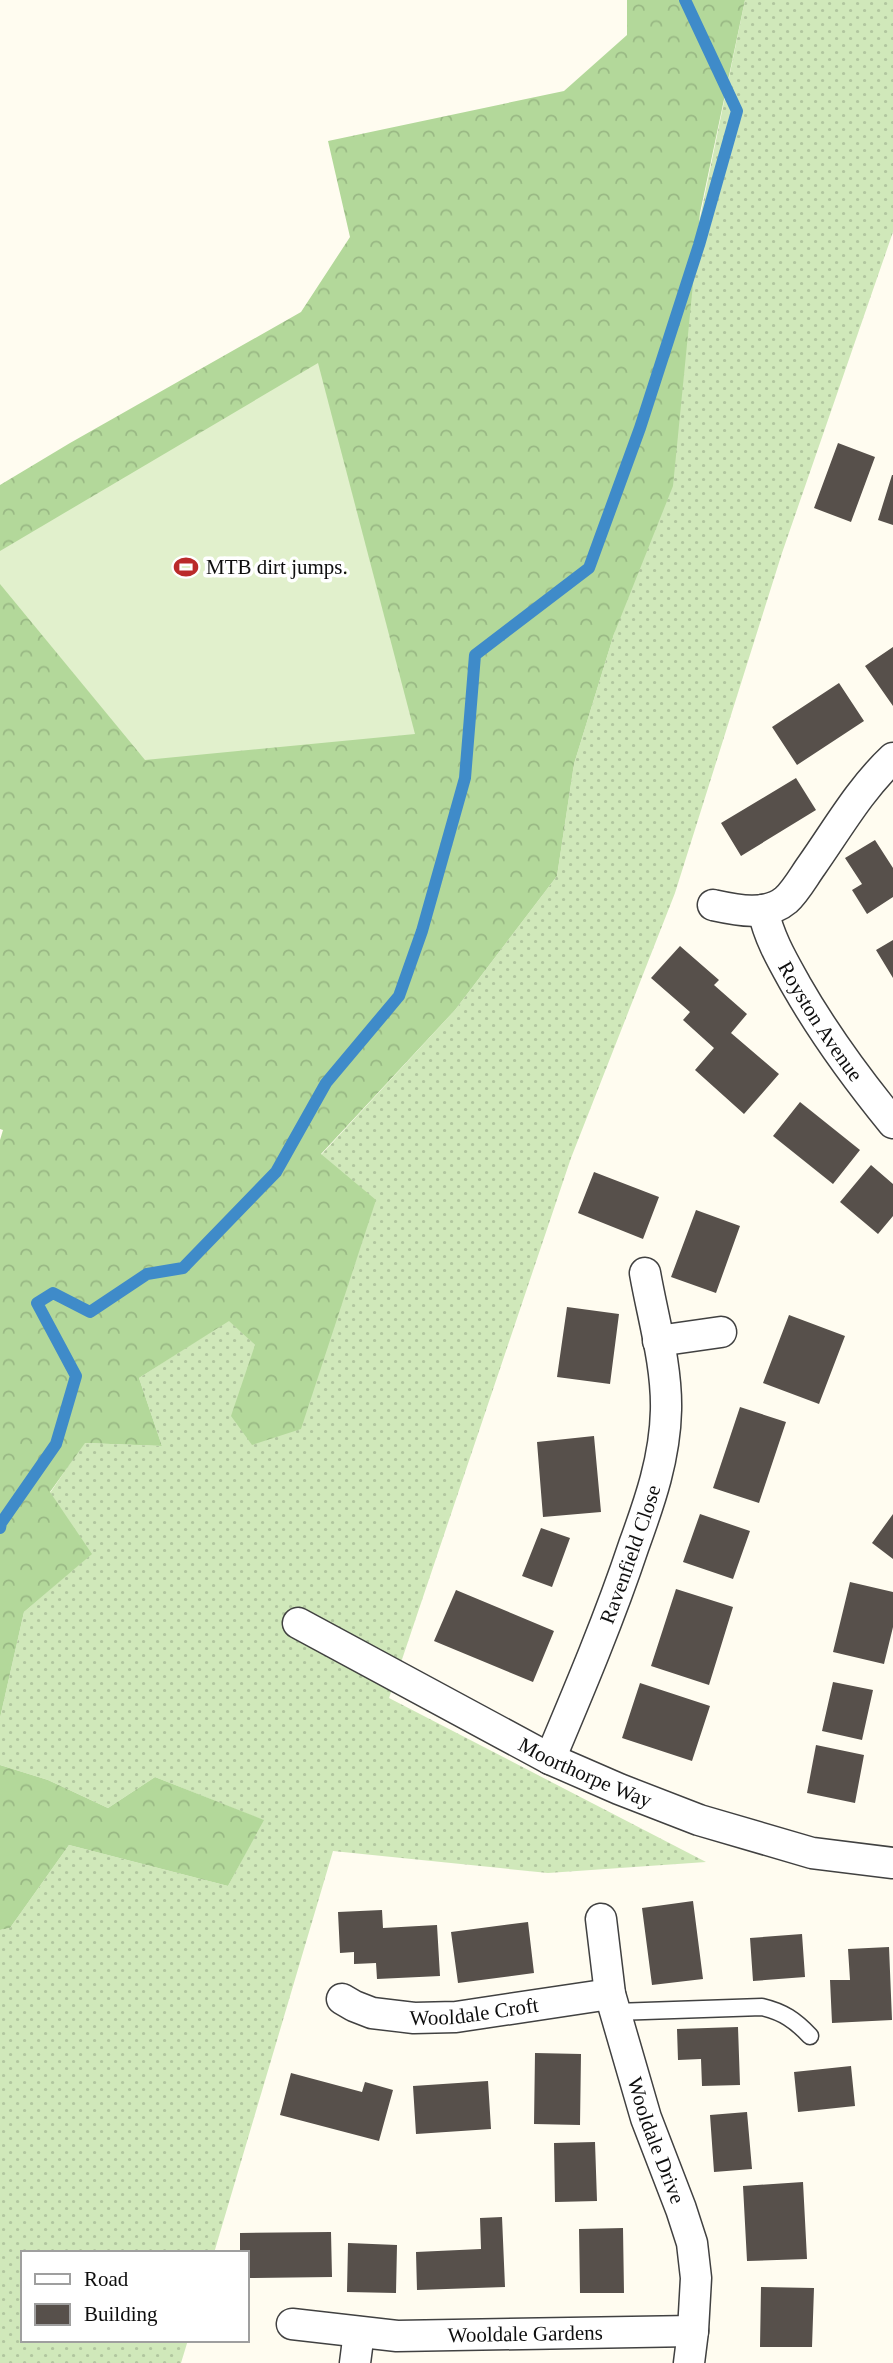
<svg xmlns="http://www.w3.org/2000/svg" width="893" height="2363" font-family="'Times New Roman',serif">
  <style>
    .grass { fill: url(#grass-dots) }
    .forest { fill: url(#forest-crowns) }
    .pitch { fill: #e1f0cc }
    .lines { fill: none; stroke-linecap: round; stroke-linejoin: round }
    .stream { stroke: #3f8bc9; stroke-width: 12 }
    .building { fill: #57504b }
    .service-casing { stroke: #414141; stroke-width: 19 }
    .minor-casing { stroke: #414141; stroke-width: 33 }
    .service { stroke: #fff; stroke-width: 16 }
    .minor { stroke: #fff; stroke-width: 30 }
    .labels { text-anchor: middle; stroke-width: 7; stroke-linejoin: round; paint-order: stroke }
    .poi-label { font-size: 21px; fill: #0e0e0e; stroke: #fff; text-anchor: start }
    .street-label { font-size: 21px; fill: #0e0e0e; stroke: #fff }
  </style>
  <defs>
    <pattern id="grass-dots" width="8" height="8" patternUnits="userSpaceOnUse" patternTransform="scale(1.75)"><rect width="8" height="8" fill="#d0e8ba"/><path d="M2 2h.1M6 6h.1" fill="none" stroke="#b1c69f" stroke-width="1.8" stroke-linecap="round"/></pattern>
    <pattern id="forest-crowns" width="20" height="18" patternUnits="userSpaceOnUse" patternTransform="scale(1.75)"><rect width="20" height="18" fill="#b3d89a"/><path d="M2 6a3 3 0 1 1 6 0M12 15a3 3 0 1 1 6 0" fill="none" stroke="#99b884"/></pattern>
  </defs>
  <rect width="100%" height="100%" fill="#fffcf0"/>
  <path class="grass" d="M745 0H893V232L782 553 675 893 571 1158 389 1698 706 1862 548 1873 333 1851 214 2253H23V2340H188L181 2363H0V1930L10 1928 69 1845 228 1886 263 1820 155 1777 108 1808 48 1780 0 1765V1718L24 1612 91 1554 50 1493 84 1443 162 1446 139 1378 229 1320 255 1345 321 1155 455 1010 557 876 574 764 614 634Z"/>
  <path class="forest" d="M627 0H745L700 213 673 486 614 634 574 764 557 876 455 1010 321 1154 376 1200 301 1429 252 1445 231 1416 255 1345 229 1321 139 1378 162 1446 85 1443 50 1492 92 1554 24 1612 0 1718V1140L3 1130 0 1129V485L70 443 301 312 350 237 328 141 564 91 627 35Z
    M0 1765 48 1780 108 1808 155 1777 264 1820 228 1886 69 1845 10 1928 0 1930Z"/>
  <path class="pitch" d="M318 363 415 734 145 760 0 584V551Z"/>
  <g class="lines">
    <path class="stream" d="M0 1528 1 1523 56 1444 76 1376 37 1303 53 1293 90 1312 147 1274 183 1268 276 1172 326 1083 399 996 422 931 465 778 475 655 589 568 640 428 699 245 737 111 685 0"/>
  </g>
  <path class="building" d="M838 443 875 457 851 522 814 508Z
    M892 475H893V525L878 520Z
    M893 647V706L865 666Z
    M839 683 864 721 797 765 772 727Z
    M796 778 816 810 741 856 721 823Z
    M875 840 893 868V897L867 914 852 890 862 884 845 858Z
    M893 940V978L876 950Z
    M680 946 719 980 714 985 747 1014 731 1033 779 1074 744 1114 695 1070 714 1048 683 1020 690 1012 651 978Z
    M800 1102 860 1150 833 1184 773 1136Z
    M871 1165 893 1184V1216L878 1234 840 1202Z
    M594 1172 659 1197 643 1239 578 1213Z
    M696 1210 740 1226 716 1293 671 1277Z
    M567 1307 619 1314 610 1384 557 1377Z
    M789 1315 845 1336 819 1404 763 1383Z
    M740 1407 786 1422 759 1503 713 1488Z
    M594 1436 601 1512 543 1517 537 1442Z
    M700 1514 750 1531 733 1579 683 1562Z
    M893 1514V1559L872 1543Z
    M541 1528 570 1538 552 1587 522 1576Z
    M850 1582 893 1592V1627L884 1664 833 1652Z
    M676 1589 733 1607 709 1685 651 1666Z
    M456 1590 554 1631 533 1682 434 1641Z
    M833 1682 873 1690 862 1740 822 1731Z
    M640 1683 710 1706 692 1761 622 1738Z
    M816 1745 864 1755 855 1803 807 1793Z
    M693 1901 703 1979 652 1985 642 1908Z
    M382 1910 383 1928 437 1925 440 1976 377 1979 376 1963 354 1964V1952L340 1953 338 1912Z
    M528 1922 534 1973 458 1983 451 1932Z
    M802 1934 805 1977 753 1981 750 1938Z
    M889 1947 892 2020 832 2023 830 1980H850L848 1949Z
    M738 2027 740 2085 702 2086 701 2059 678 2060 677 2029Z
    M535 2053 581 2054 580 2125 534 2124Z
    M851 2066 855 2106 798 2112 794 2072Z
    M291 2073 362 2092 365 2082 393 2090 379 2141 280 2115Z
    M488 2081 491 2129 416 2134 413 2086Z
    M747 2112 752 2169 714 2172 710 2115Z
    M595 2142 597 2201 555 2202 554 2143Z
    M803 2182 807 2259 747 2261 743 2186Z
    M502 2217 505 2287 417 2290 416 2252 481 2249 480 2218Z
    M623 2228 624 2293H580L579 2229Z
    M331 2232 332 2277 247 2278V2253H240V2233Z
    M348 2243 397 2245 396 2293 347 2292Z
    M761 2287 814 2288 812 2347H760Z"/>
  <g class="lines">
    <g class="service-casing">
      <path id="service" d="M615 2012 762 2007C783 2012 795 2020 810 2036"/>
    </g>
    <g class="minor-casing">
      <g id="minor">
        <path d="M713 905C736 910 766 917 786 900 796 891 804 876 812 865 838 828 860 789 893 758"/>
        <path id="s1" d="M763 910C769 938 782 960 796 985 824 1034 857 1079 893 1123"/>
        <path d="M658 1341 721 1332"/>
        <path id="s2" d="M298 1623 550 1759 619 1789 699 1820 812 1853 893 1863"/>
        <path id="s3" d="M550 1759C580 1688 610 1617 634 1545 650 1501 665 1458 666 1410 667 1365 653 1318 645 1273"/>
        <path id="s4" d="M601 1919 610 1994 646 2118 681 2209 692 2243 696 2278 693 2331 689 2363"/>
        <path id="s5" d="M342 1999 354 2006 372 2013 414 2018 456 2017 610 1994"/>
        <path id="s6" d="M292 2324 397 2336 693 2331"/>
        <path d="M355 2363 359 2332"/>
      </g>
    </g>
    <use href="#service" class="service"/>
    <use href="#minor" class="minor"/>
  </g>
  <defs>
    <g id="stadium-bare" transform="scale(1.89)"><path d="M0-5a6.5 5 0 1 0 0 10a6.5 5 0 1 0 0-10ZM-3.5-1.8h7v3.6h-7Z" fill="#ba2a2a" stroke="#fff" stroke-width="2.5" paint-order="stroke"/></g>
  </defs>
  <g fill-rule="evenodd">
    <use href="#stadium-bare" x="186" y="567"/>
  </g>
  <g class="labels">
    <g class="poi-label">
      <text x="206" y="574">MTB dirt jumps.</text>
    </g>
    <g class="street-label">
      <text dy="7" stroke="none"><textPath href="#s1" startOffset="126">Royston Avenue</textPath></text>
      <text dy="7" stroke="none"><textPath href="#s3" startOffset="220">Ravenfield Close</textPath></text>
      <text dy="7" stroke="none"><textPath href="#s2" startOffset="324">Moorthorpe Way</textPath></text>
      <text dy="7" stroke="none"><textPath href="#s5" startOffset="136">Wooldale Croft</textPath></text>
      <text dy="7" stroke="none"><textPath href="#s4" startOffset="229">Wooldale Drive</textPath></text>
      <text dy="7" stroke="none"><textPath href="#s6" startOffset="234">Wooldale Gardens</textPath></text>
    </g>
  </g>
  <rect x="21" y="2251" width="228" height="91" fill="#ffffff" stroke="#9f9f9f" stroke-width="2"/>
  <rect x="35" y="2274" width="35" height="10" fill="#ffffff" stroke="#9f9f9f" stroke-width="2"/>
  <text x="84" y="2286" font-size="21" fill="#0e0e0e">Road</text>
  <rect x="35" y="2304" width="35" height="21" fill="#57504b" stroke="#9f9f9f" stroke-width="2"/>
  <text x="84" y="2321" font-size="21" fill="#0e0e0e">Building</text>
</svg>
